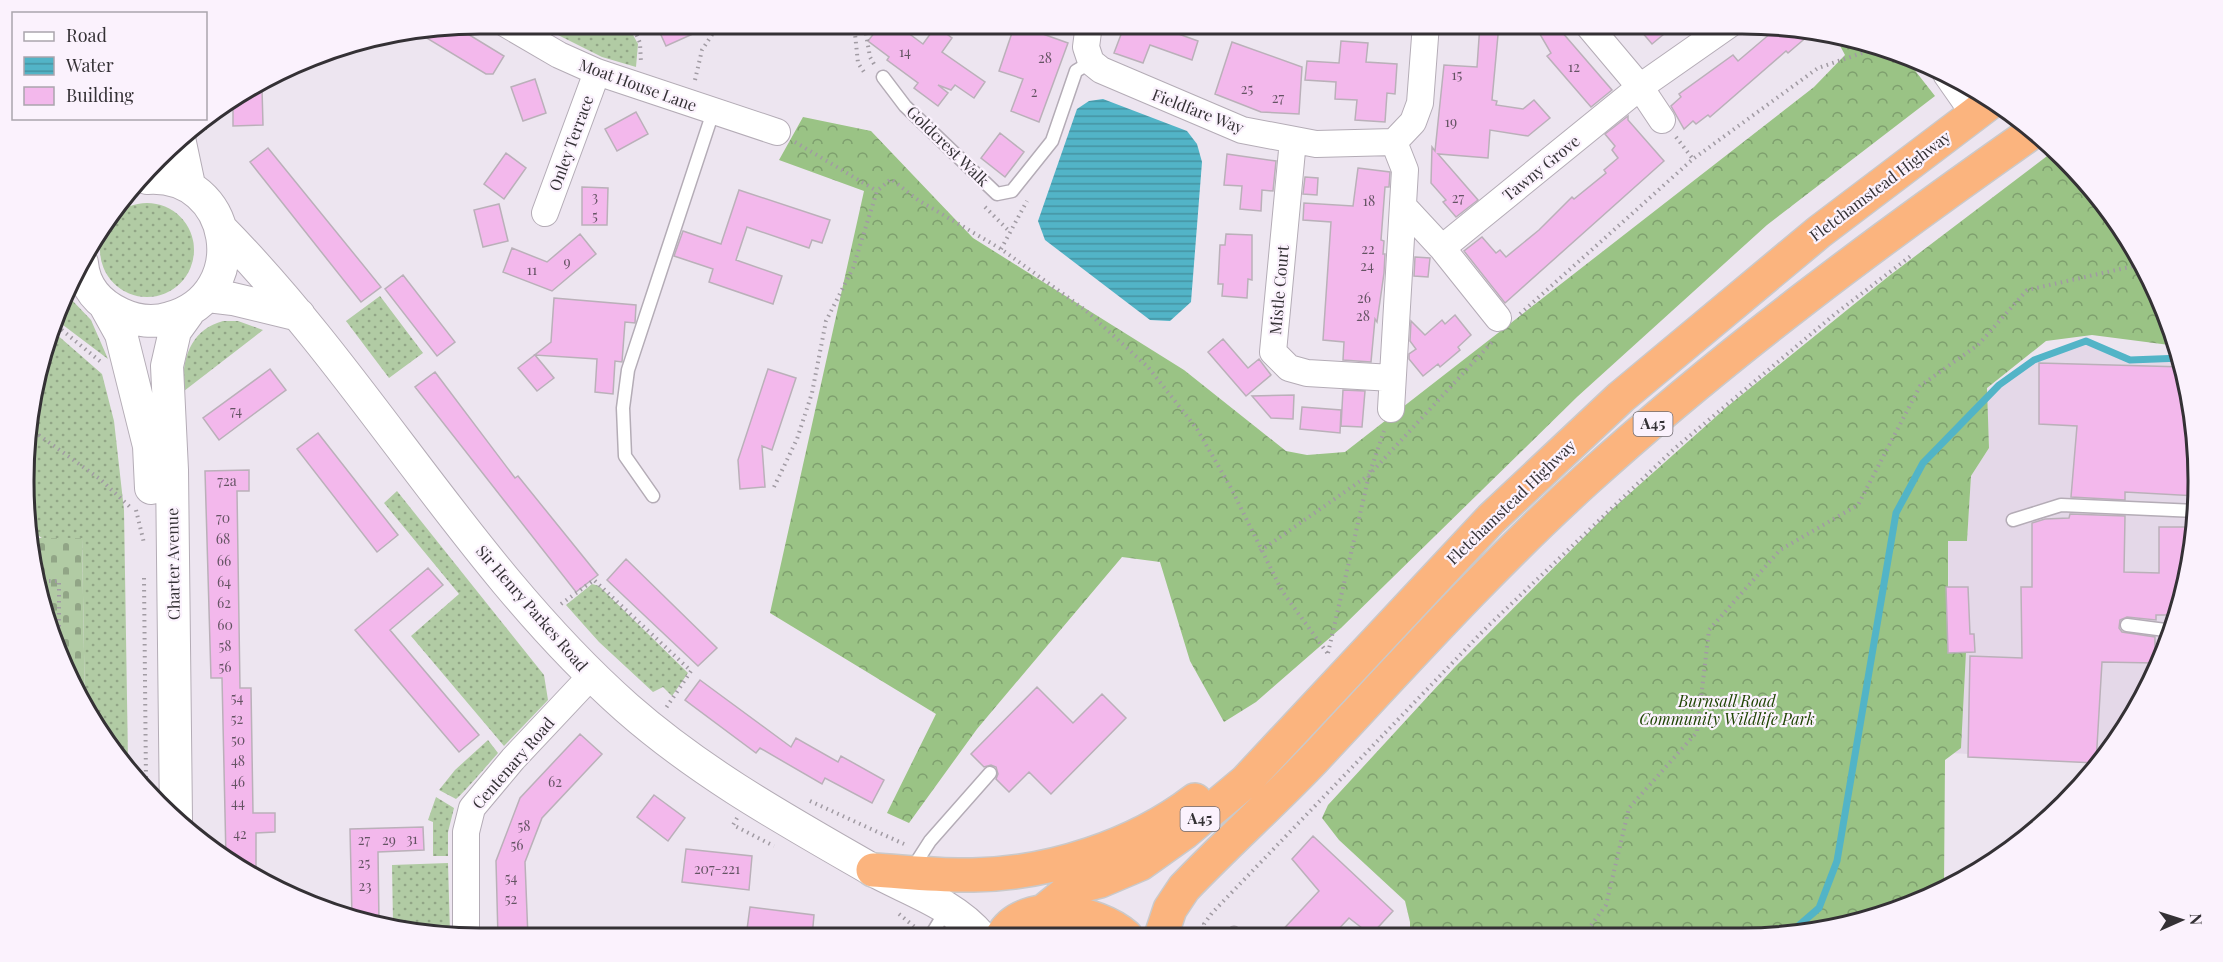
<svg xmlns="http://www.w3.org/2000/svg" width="2223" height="962" font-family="'Playfair Display',serif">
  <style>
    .built { fill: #e4d8e8 }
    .grass { fill: url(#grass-dots) }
    .forest { fill: url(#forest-crowns) }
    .cemetery { fill: url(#cemetery-stones) }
    .water { fill: url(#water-rules) }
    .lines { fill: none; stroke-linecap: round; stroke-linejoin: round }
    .stream { stroke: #52b4c7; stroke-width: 7 }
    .building { fill: #f3b8ec; stroke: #bab0b9; stroke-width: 1.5 }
    .service-casing { stroke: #b4acb6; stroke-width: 15 }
    .minor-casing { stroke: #b4acb6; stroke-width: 28 }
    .tertiary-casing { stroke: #b4acb6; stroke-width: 34 }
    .trunk-casing { stroke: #cac9ca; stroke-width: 36 }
    .path { stroke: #a19ba3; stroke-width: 4; stroke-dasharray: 1.5 4.5; stroke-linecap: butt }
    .service { stroke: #fff; stroke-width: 12 }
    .minor { stroke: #fff; stroke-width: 26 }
    .tertiary { stroke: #fff; stroke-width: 32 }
    .trunk { stroke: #fbb47e; stroke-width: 33 }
    .labels { text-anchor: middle; stroke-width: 4.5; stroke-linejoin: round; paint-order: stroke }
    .number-label { font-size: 14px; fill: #645363 }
    .shield { fill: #fbf2fd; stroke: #706b71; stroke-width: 1.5 }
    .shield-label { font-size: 15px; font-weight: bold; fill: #343135 }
    .street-label { font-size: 16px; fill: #343135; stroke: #fbf2fd }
    .park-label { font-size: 16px; font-style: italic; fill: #1f4503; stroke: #fbf2fd }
    .rim { fill: none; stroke: #343135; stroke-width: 3 }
  </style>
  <defs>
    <pattern id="grass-dots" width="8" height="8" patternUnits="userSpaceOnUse" patternTransform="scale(1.5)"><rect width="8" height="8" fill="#b1cba4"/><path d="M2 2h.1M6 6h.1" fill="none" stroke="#91a586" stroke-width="1.8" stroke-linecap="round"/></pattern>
    <pattern id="forest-crowns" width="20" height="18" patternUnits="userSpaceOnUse" patternTransform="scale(1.5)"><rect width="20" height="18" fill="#9ac385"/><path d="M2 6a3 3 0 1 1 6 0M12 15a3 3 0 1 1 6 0" fill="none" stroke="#7e9f6e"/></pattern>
    <pattern id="cemetery-stones" width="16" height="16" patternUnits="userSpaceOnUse" patternTransform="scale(1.5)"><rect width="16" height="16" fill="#b1cba4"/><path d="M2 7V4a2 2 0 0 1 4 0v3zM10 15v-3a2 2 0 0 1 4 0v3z" fill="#91a586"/></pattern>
    <pattern id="water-rules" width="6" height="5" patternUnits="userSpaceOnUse" patternTransform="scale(1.5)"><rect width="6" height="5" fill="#52b4c7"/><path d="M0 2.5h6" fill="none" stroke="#4593a2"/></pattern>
  </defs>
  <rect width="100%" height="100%" fill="#ede5f0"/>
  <path class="built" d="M2086 341 2130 360 2182 358 2184 363 2198 451 2195 541 2175 628 2122 735 2098 761 1950 753 1948 540 1967 541 1971 476 1989 448 1987 397 2034 360Z"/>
  <path class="grass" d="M536 24H627L638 44 636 67 602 57Z
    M100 250a47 47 0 1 1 94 0a47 47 0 1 1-94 0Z
    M380 296 423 353 389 378 346 321Z
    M69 297 91 320 108 359 59 322Z
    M223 321H238L263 330 184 391C181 360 190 330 223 321Z
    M55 333 102 374 114 421 124 510 128 761 85 710 82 538H42L29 529 24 481 33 392Z
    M397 491 544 675 548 700 504 746 411 636 459 594 384 503Z
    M592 584 599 586 688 673 672 696 663 687 653 692 599 642 566 605Z
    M488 740 498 753C491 761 461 796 456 799L439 790 455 770Z
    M436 797 454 808 448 832V856H433V822L428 820Z
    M448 863 450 933 393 923 392 865Z"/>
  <path class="forest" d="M1837 40 1889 48 1902 54 1935 96 1767 225 1577 397 1341 628 1256 702 1224 722 1190 661 1160 562 1122 557 977 729 909 823 887 813 936 714 770 613 864 191 779 160 803 117 871 131 973 238 1184 370 1286 451 1307 455 1345 452 1814 87 1845 55Z
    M2055 150 2105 203 2152 279 2177 346 2092 335 2046 341 1987 388 1989 448 1971 476 1967 541H1948V649L1966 652 1961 748 1945 760 1944 887 1917 903 1802 934 1410 935V922L1405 901 1339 840 1322 818 1328 805 1454 668 1609 512 1728 406 1889 276Z"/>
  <path class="cemetery" d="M30 538H82L85 710 33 570Z"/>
  <path class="water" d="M1103 99 1187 131 1197 144 1202 162 1191 302 1170 321 1150 320 1045 240 1038 221 1077 109 1089 101Z"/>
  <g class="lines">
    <path class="stream" d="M1789 934 1819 908 1837 861 1896 513 1923 463 1999 385 2034 360 2086 341 2130 360 2182 358"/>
  </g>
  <path class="building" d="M656 24H715L666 46Z
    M881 24H896L923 44 936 26 952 38 942 52 985 82 974 98 955 85 951 90 938 85 948 93 938 106 914 88 918 83 887 60 889 57 868 41Z
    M1015 24 1068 43 1039 122 1011 111 1023 79 999 71Z
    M1125 24H1151L1198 41 1192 60 1150 45 1143 63 1114 53Z
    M1480 24H1499L1492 100 1497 101 1496 105 1523 109 1534 100 1550 118 1528 136 1490 130 1488 158 1438 154 1478 200 1456 217 1443 202 1446 200 1431 183 1432 147 1435 151 1444 65 1477 67Z
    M1534 24H1555L1612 90 1591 107 1547 56 1551 53Z
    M1635 24H1676L1652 44Z
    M458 28 504 56 493 74H486L420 34Z
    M1767 28 1809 35 1788 53 1786 51 1710 117 1708 115 1696 124 1693 121 1684 129 1671 106 1681 97 1679 94 1733 55 1738 61 1771 33Z
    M1341 41 1368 43 1366 62 1397 64 1395 94 1387 93 1385 122 1355 120 1357 100 1335 99 1336 82 1305 80 1307 61 1339 63Z
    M1232 42 1302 67 1299 114 1261 112 1215 94Z
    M535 79 546 113 523 121 511 87Z
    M249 88H262L263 125 233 126V99Z
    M636 112 648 134 617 151 605 129Z
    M1628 116V120L1664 161 1505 303 1464 251 1482 237 1496 253 1500 250 1506 257 1539 230 1572 197 1574 199 1606 173 1604 170 1618 158 1612 150 1615 146 1605 134Z
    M1000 133 1024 152 1005 177 981 158Z
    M268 148 381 287 361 302 250 162Z
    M506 153 526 168 504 199 484 184Z
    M1227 154 1276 161 1273 191 1262 190 1261 211 1240 209 1242 186 1224 185Z
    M1358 168 1390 172 1389 187H1385L1381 240 1384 241 1383 254H1385L1384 273 1377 322 1375 319 1371 362 1343 360 1344 342 1323 340 1331 222 1303 220 1304 203 1353 206Z
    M1305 177 1318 178 1317 195 1303 194Z
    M582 187 608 188 607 225H582Z
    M739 190 830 220 822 243 812 240 809 248 747 227 736 260 782 276 773 304 709 282 713 269 674 256 683 231 721 244Z
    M499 204 508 241 483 247 474 210Z
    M580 234 596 254 552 291 503 272 512 248 547 262Z
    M1226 234 1252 235V280L1248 279 1247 298 1222 296 1223 284H1218L1220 245H1225Z
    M1415 257 1430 258 1428 277 1414 276Z
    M403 275 455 342 437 356 385 289Z
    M554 298 636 305 635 323 625 322 622 362 615 361 613 394 595 392 597 359 535 355 554 378 537 391 518 368 551 342Z
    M1455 315 1471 335 1458 347 1460 350 1440 367 1438 364 1423 376 1409 359V354L1416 349 1410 341 1411 321 1425 335 1442 320 1445 324Z
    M1223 339 1248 368 1259 359 1271 375 1246 396 1208 352Z
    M2039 363 2184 367 2198 451 2197 496 2125 492V500L2071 497 2077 426 2039 424Z
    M270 369 286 390 219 440 203 418Z
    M768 369 796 378 772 450 762 446 765 487 740 489 738 460Z
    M435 372 515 478 518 476 598 575 576 592 415 387Z
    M1343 390 1365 391 1362 427 1341 426Z
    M1294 395 1293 419 1271 418 1252 396Z
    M1302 407 1341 410 1340 433 1300 429Z
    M318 433 398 535 377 552 297 449Z
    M249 470V491H237L240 688H251L253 813H275V832L256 833V878L226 858 222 678H211L205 471Z
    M2070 514 2125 516 2124 572 2159 573V527H2196L2195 541 2178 615H2156V620L2127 617 2120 620 2119 628 2122 632 2155 637V663L2102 662 2096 763 1968 757 1970 656 2022 658 2021 587H2032V523L2045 519 2069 518Z
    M626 559 717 648 698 666 607 580Z
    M428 568 443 585 390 630 479 735 459 752 355 630Z
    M1946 587H1968L1970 634H1974L1975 652 1948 653Z
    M700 680 791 747 796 738 838 762 841 756 884 780 872 803 825 778 822 784 760 748 756 753 685 700Z
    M1037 687 1073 723 1102 694 1126 718 1051 794 1029 772 1009 792 996 779 998 774 996 767 991 765 984 767 971 754Z
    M580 734 602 754 542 818 525 862 528 938H498L496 861 520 798Z
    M654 795 685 818 668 841 637 817Z
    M423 827 424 850 378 852 379 921 352 917 350 829Z
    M1313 836 1393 911 1371 935 1349 918 1333 935 1277 936 1319 891 1292 859Z
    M686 849 752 856 749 890 682 882Z
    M750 907 814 915 812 937H746Z"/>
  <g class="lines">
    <g class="service-casing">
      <path id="service" d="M883 77 905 106 997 194 1012 191 1052 141 1076 71 1091 62
        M653 496 625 456 623 408 628 370 713 112
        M2013 520 2061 505 2196 511
        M2127 625 2173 631
        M912 869 930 841 990 773
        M1234 936V933
        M930 937 947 909"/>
    </g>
    <g class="minor-casing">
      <path id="minor" d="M506 24 559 55 597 72 777 132
        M1089 24 1086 47 1091 62 1101 70 1242 130 1316 144 1394 142 1413 122 1420 103 1426 24
        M1587 24 1640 87 1662 120
        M1946 74 1974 114
        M1293 140 1273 352 1289 368 1307 373 1392 378
        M1403 206 1442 248
        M545 213 597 72
        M1498 318 1442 248 1640 87 1730 24
        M1391 409 1405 170 1394 142
        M466 936V832L472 808 513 759 591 676"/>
    </g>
    <g class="tertiary-casing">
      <path id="tertiary" d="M179 138 189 185
        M221 229C368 378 469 568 627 708 701 773 784 819 869 868 906 889 953 903 981 937
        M82 263C84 287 99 304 121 314 136 321 154 323 170 318 253 295 234 172 147 178
        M208 296 233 299 299 315
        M106 307 121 334 149 446 151 488
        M176 820 172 470 167 366 175 331 188 313"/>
    </g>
    <g class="trunk-casing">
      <path id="trunk" d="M873 870C906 872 940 876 973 875 1049 874 1135 846 1195 800
        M1045 910 1072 888 1100 881 1140 864 1185 832 1246 781 1491 519 1621 397 1819 232 1992 101
        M1002 936C1024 896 1098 911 1126 936
        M1161 936 1170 909 1184 888C1226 844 1272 803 1314 759 1403 664 1490 567 1586 480 1726 353 1880 239 2034 131"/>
    </g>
    <path class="path" d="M632 24 640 43 641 63
      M854 24 858 63 866 75
      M873 24 866 34 870 57 874 64
      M695 80 702 50 719 24
      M205 130V119
      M1676 137 1693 159
      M795 142 877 191
      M985 207 1010 232
      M1001 249 1027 201
      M1520 314 1693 159 1818 68 1880 47
      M57 326 101 362
      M29 428 100 479 130 507
      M774 487 797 439 812 393 826 321 853 268 877 191 891 179 918 200 1001 249 1084 309 1148 367 1197 429 1231 488 1282 591 1328 654
      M136 510 144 543
      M1260 551 1369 475 1494 340
      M144 578 146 783
      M37 581H59V640
      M561 604 594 580 691 671 666 708
      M1328 653 1369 475 1384 431
      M810 801 904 844
      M737 818 733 825 774 846
      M899 914 916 928
      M1584 935 1606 905 1629 808 1697 732 1709 630 1780 550 1858 505 1920 386 1978 345 2027 290 2143 264
      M1207 936 1204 924 1212 913 1485 629 1674 449 1835 314 1912 255"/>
    <use href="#service" class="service"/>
    <use href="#minor" class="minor"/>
    <use href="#tertiary" class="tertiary"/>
    <use href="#trunk" class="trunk"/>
  </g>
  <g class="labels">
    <g class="number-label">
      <text x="905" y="57">14</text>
      <text x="1045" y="63">28</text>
      <text x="1574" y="72">12</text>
      <text x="1457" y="80">15</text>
      <text x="1247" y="94">25</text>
      <text x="1034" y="97">2</text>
      <text x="1278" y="103">27</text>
      <text x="1451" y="127">19</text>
      <text x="595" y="202">3</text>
      <text x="1458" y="203">27</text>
      <text x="1369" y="206">18</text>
      <text x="595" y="221">5</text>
      <text x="1368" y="254">22</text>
      <text x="567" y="267">9</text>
      <text x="1367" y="271">24</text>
      <text x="532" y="275">11</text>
      <text x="1364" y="303">26</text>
      <text x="1363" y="321">28</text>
      <text x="236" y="416">74</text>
      <text x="227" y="486">72a</text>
      <text x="223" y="523">70</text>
      <text x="223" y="544">68</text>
      <text x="224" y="566">66</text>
      <text x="224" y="587">64</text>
      <text x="224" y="608">62</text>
      <text x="225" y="630">60</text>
      <text x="225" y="651">58</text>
      <text x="225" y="672">56</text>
      <text x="237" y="703">54</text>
      <text x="237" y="724">52</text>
      <text x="238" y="745">50</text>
      <text x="238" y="766">48</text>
      <text x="238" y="787">46</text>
      <text x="555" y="787">62</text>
      <text x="238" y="808">44</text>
      <text x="524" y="831">58</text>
      <text x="240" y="839">42</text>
      <text x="412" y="844">31</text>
      <text x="364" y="845">27</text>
      <text x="389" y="845">29</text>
      <text x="517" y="850">56</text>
      <text x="364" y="868">25</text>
      <text x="717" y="874">207-221</text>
      <text x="511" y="883">54</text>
      <text x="365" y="891">23</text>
      <text x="511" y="904">52</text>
    </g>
    <g class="shield">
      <rect x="1633.5" y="412" width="39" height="24" rx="4.5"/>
      <rect x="1180.5" y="807" width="39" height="24" rx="4.5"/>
    </g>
    <g class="shield-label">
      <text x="1653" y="429">A45</text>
      <text x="1200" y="824">A45</text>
    </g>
    <g class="street-label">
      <text transform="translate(638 85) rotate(20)" y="6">Moat House Lane</text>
      <text transform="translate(1198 111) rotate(21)" y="6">Fieldfare Way</text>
      <text transform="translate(571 143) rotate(-70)" y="6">Onley Terrace</text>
      <text transform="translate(948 146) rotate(44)" y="6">Goldcrest Walk</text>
      <text transform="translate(1541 168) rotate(-39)" y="6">Tawny Grove</text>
      <text transform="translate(1880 186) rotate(-37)" y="6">Fletchamstead Highway</text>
      <text transform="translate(1279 290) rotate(-85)" y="6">Mistle Court</text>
      <text transform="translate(1511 502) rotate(-44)" y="6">Fletchamstead Highway</text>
      <text transform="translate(173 564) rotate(-91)" y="6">Charter Avenue</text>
      <text transform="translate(532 608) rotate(49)" y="6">Sir Henry Parkes Road</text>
      <text transform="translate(513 763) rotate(-49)" y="6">Centenary Road</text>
    </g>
    <g class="park-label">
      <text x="1727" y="707">Burnsall Road<tspan x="1727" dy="18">Community Wildlife Park</tspan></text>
    </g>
  </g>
  <path d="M0 0H2223V962H0ZM480 34H1742A446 446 0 0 1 2188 480V482A446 446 0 0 1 1742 928H480A446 446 0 0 1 34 482V480A446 446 0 0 1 480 34Z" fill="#fbf2fd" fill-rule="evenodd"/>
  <path class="rim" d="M480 34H1742A446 446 0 0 1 2188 480V482A446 446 0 0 1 1742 928H480A446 446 0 0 1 34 482V480A446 446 0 0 1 480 34Z"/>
  <rect x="12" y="12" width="195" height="108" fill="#fbf2fd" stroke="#aba5ad" stroke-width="1.5"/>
  <rect x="24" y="32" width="30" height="9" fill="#ffffff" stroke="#aba5ad" stroke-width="1.5"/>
  <text x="66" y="42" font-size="18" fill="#343135">Road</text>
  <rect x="24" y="57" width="30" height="18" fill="url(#water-rules)" stroke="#aba5ad" stroke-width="1.5"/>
  <text x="66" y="72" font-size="18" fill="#343135">Water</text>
  <rect x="24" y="87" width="30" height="18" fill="#f3b8ec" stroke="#aba5ad" stroke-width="1.5"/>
  <text x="66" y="102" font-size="18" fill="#343135">Building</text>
  <g transform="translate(2181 920) rotate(87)" stroke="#fbf2fd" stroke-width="4.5" paint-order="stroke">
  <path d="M0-4.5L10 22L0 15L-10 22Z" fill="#343135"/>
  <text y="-9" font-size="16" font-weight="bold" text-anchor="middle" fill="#343135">N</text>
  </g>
</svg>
